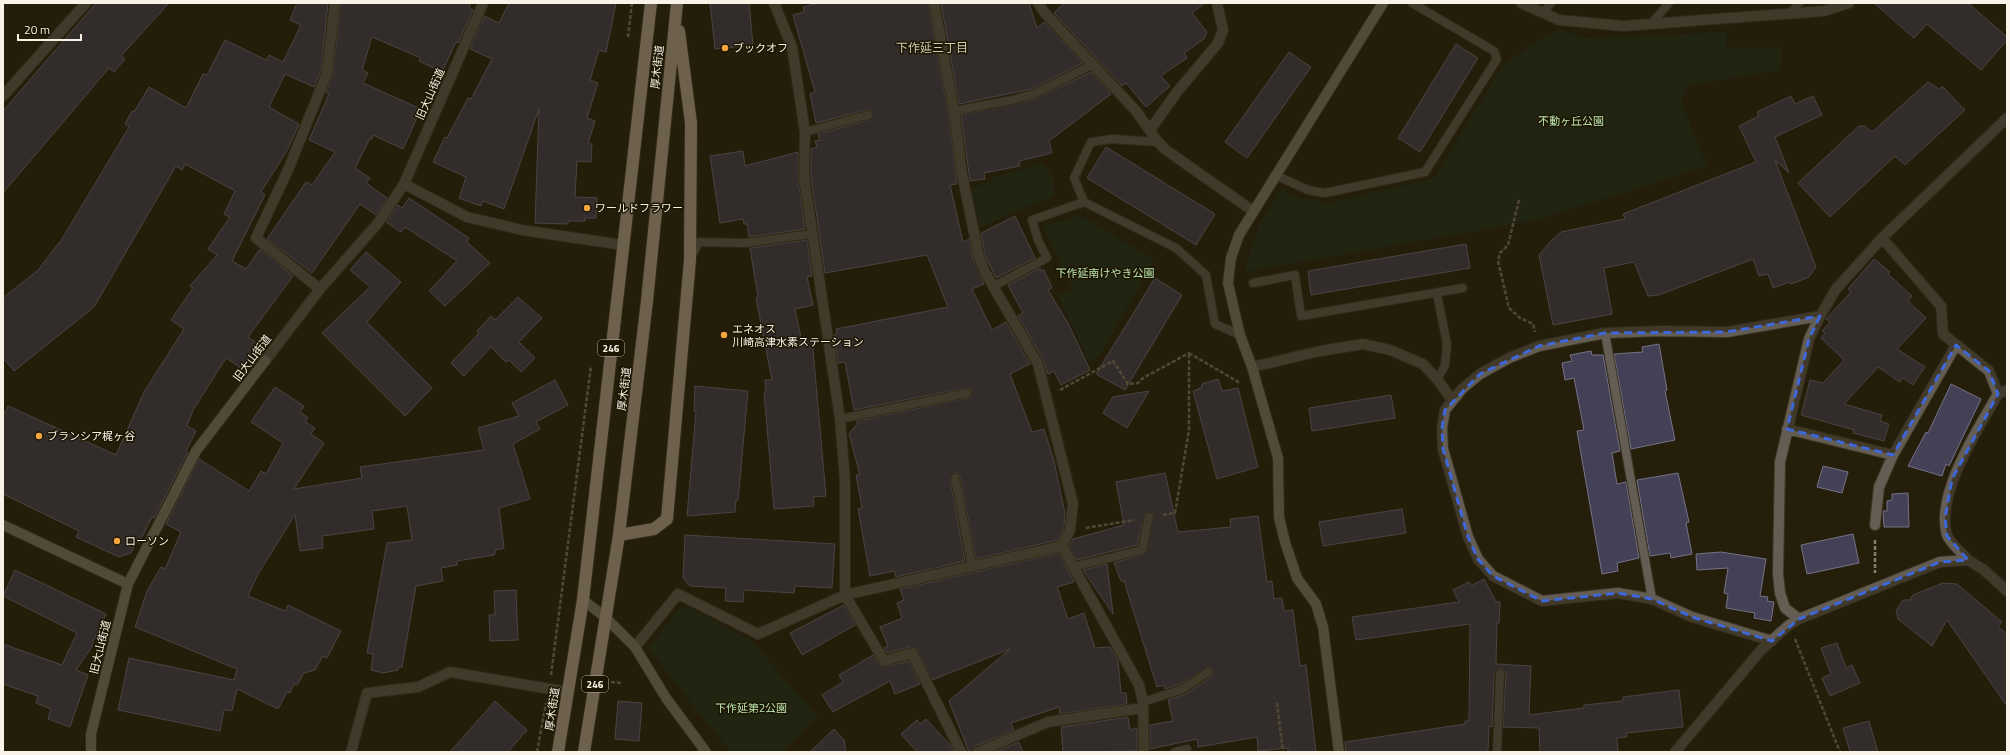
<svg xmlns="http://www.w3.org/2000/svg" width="2010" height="755" font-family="'Titillium Web','Noto Sans JP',sans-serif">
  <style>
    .green { fill: #1e2d19 }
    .building { fill: #444156; stroke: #757289 }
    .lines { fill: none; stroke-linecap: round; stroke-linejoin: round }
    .lane-casing { stroke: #3e3824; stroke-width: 10 }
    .street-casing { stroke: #3e3824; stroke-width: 12 }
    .secondary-casing { stroke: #3e3824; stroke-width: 12 }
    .highway-casing { stroke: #3e3824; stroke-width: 14 }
    .path { stroke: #837d6c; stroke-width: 2.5; stroke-dasharray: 4 2; stroke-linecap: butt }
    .lane { stroke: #645d54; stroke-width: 8 }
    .street { stroke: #645d54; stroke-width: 10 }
    .secondary { stroke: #8b8073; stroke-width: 10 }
    .highway { stroke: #c6b49f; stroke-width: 12 }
    .marked { fill: none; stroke: #3e67da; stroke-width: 3; stroke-dasharray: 8 5; stroke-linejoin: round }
    .poi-dot { fill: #f2a541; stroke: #1b1502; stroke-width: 1.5 }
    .labels { text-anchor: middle; stroke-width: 3; stroke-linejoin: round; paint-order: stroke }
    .shield { fill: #1b1502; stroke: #b6b0a2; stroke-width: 1 }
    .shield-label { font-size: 10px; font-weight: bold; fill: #f8f3e6 }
    .poi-label { font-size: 11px; fill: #f8f3e6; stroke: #1b1502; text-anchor: start }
    .street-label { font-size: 11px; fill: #f8f3e6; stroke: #1b1502 }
    .park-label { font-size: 11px; fill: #bde4b0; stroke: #1b1502 }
    .neighbourhood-label { font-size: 12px; fill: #d3cbb1; stroke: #1b1502 }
  </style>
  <rect width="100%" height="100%" fill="#251e0a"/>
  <path class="green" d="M1559 29 1586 38 1727 32 1726 47H1782L1781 70 1690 85 1681 102 1707 166 1538 220 1245 272 1248 257 1260 222 1282 188 1299 198 1328 203 1434 178 1503 65 1529 46Z
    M1042 163 1054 178V197L1016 211 980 228 971 188 989 182 995 177Z
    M1080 215 1155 260 1099 356 1088 361 1058 295 1073 289 1047 237 1043 226Z
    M688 607 750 639 817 716 783 752H731L717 736 648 648 679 609Z"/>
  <path class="building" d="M96 3H169L121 56 125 59 114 72 109 68 3 193V111Z
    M297 3H328L321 71 314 87 285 74 269 107 299 124 288 149 261 192 265 195 232 261 246 269 260 249 293 276 248 337 258 344 241 368 226 358 193 410 187 426 196 431 186 451 188 452 154 518 152 517 139 543 136 542 131 553 119 557 76 537 79 531 3 494V416L8 406 116 455 144 392 184 329 171 320 193 288 190 286 217 255 208 249 230 217 224 214 235 191 185 164 182 170 176 166 94 307 14 371 3 358V298L38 270 62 239 129 127 125 124 132 111 134 112 149 87 186 108 203 74 207 75 225 40 266 60 269 55 283 62 301 25 290 20Z
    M341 3H471L469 8 473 10 458 43 456 42 442 72 419 61 421 58 372 37 362 70 368 73 363 83 421 109 403 149 373 135 372 139 370 138 355 168 370 178 366 183 387 198 376 215 360 204 312 273 267 239 306 182 312 185 335 152 309 140 329 94 326 92 333 74Z
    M509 3H616L606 52 599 50 590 80 598 83 587 118 595 121 588 144H592L591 162 577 161 575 197 597 198 596 218H585V221H568V224L535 223 539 109 504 209 483 201 481 206 459 198 466 177 433 162 445 137 447 138 468 98 471 99 492 59 470 49 484 16 499 23Z
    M710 3H749L753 45 715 49Z
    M819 3H928L948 112 957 184 950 185 963 242 969 239 973 259 984 284 972 289 992 330 1006 322 1030 364 1010 374 1032 432 1044 429 1054 461 1065 513 1064 528 1058 540 976 559 960 477 957 473H954L950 479 965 561 896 577 894 571 870 576 858 509 862 508 856 475H860L849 434 857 424V421L968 398 972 392 971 389 966 388 854 410 845 362 838 363 834 335 837 334 836 329 948 307 927 255 825 273 811 177V149L817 147 815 141 820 140 818 134 869 120 873 114 872 111 867 110 816 123 810 94 815 92 793 15 804 12 803 7Z
    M941 3H1029L1037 28 1044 22 1083 63 1032 89 959 104Z
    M1064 3H1205L1192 13 1207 32 1204 39 1184 53 1187 58 1161 76 1170 86 1146 107 1126 83 1122 86 1054 13Z
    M1874 3H1968L2007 37V40L1981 70 1927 24 1914 38Z
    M1456 44 1478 58 1420 152 1398 138Z
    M1289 52 1311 67 1247 158 1225 142Z
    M1091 72 1111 94 1049 141 1052 153 1019 161 1020 166 984 173 985 179 970 181 961 115 1035 99Z
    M1928 82 1939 89 1942 86 1965 110 1905 165 1895 156 1830 217 1798 183 1859 126H1865L1872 132Z
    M1791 96 1795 104 1813 96 1822 115 1775 137 1789 173 1775 160 1816 267 1809 277 1791 284 1790 282 1773 288 1768 274 1759 276 1753 259 1659 295 1648 296 1634 262 1604 268 1612 314 1553 325 1539 255 1550 242 1561 232 1625 219 1623 214 1756 162 1739 126 1759 116 1757 112Z
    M1106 147 1215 214 1196 245 1087 178Z
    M743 151 745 166 798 152V178L805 229 749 237 747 224H744L743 219 720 223 710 156Z
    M409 198 469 238 467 242 490 263 445 306 429 291 457 261 405 227 401 232 386 222 398 205 402 208Z
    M1015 216 1035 258 996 278 985 255 981 233Z
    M807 240 812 276 807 277 813 305 795 309 802 342 812 339 826 496 813 497 814 506 774 509 764 392H766L765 380H772L756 298 758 297 750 248Z
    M1466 244 1470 268 1311 295 1308 271Z
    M366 252 401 282 367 322 432 388 405 416 322 333 370 287 350 270Z
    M1874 259 1890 272 1888 274 1912 296 1908 301 1926 318 1897 349 1925 367 1913 385 1903 378 1900 382 1878 367 1844 404 1882 415 1880 421 1889 424 1884 441 1853 433 1854 430 1801 415 1810 380 1823 383 1844 360 1821 338 1825 333 1822 331 1830 322 1826 319 1851 292 1848 289Z
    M1040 268 1041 271 1044 270 1052 288 1048 290 1068 323 1090 370 1061 385 1054 371 1048 374 1047 372 1044 361 1018 316 1023 313 1008 285Z
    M1155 278 1182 295 1125 390 1096 374Z
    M518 297 542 318 519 342 535 358 521 372 509 360 506 362 491 347 464 376 451 363 479 333 477 331 491 316 495 320Z
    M1659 344 1667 390 1665 391 1675 440 1631 449 1614 354 1643 352 1642 347Z
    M1591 351 1592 355H1603L1620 451 1612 453 1617 484 1626 482 1639 558 1617 563 1618 571 1602 574 1577 431 1584 430 1574 378 1565 380 1562 363 1572 361 1570 355Z
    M1218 379 1222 391 1238 388 1258 467 1217 479 1193 391 1201 388 1202 384Z
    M555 380 568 405 536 422 540 429 513 444 530 499 499 508 504 548 496 550 494 555 457 561V565L441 568 443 581 416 586 402 667H399L398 670 383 673 371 670 373 654 367 653 387 543 412 540 407 506 372 511 374 529 322 536 323 548 300 551 295 515 258 574 248 596 285 611 288 605 341 631 327 658 323 656 315 670 304 673 297 685 294 684 290 693 287 692 278 709 237 689 232 711 224 710 220 731 118 710 129 658 234 680 237 669 135 627 147 591 161 567 165 569 181 532 166 524 199 459 249 491 261 471 266 474 283 443 251 422 275 387 304 406 300 412 308 418 305 422 315 428 311 434 324 443 294 489 362 478 360 467 484 450 478 428 519 416 512 403Z
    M1951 384 1981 399 1949 466 1946 464 1942 476 1908 466 1926 432 1928 433Z
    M695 386 748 391 738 500H736L735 512 687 516 696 411H694Z
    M1149 391 1127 428 1103 413 1113 397Z
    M1391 395 1395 418 1312 431 1309 408Z
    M1823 466 1848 472 1842 493 1817 487Z
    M1165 473 1178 532 1231 527 1230 519 1258 516 1267 582 1272 581 1274 599 1282 598 1284 611 1293 610 1300 666 1306 665 1316 752H1288V748L1258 751 1257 737 1198 747 1197 739 1150 749V725L1173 721 1168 700 1186 694 1211 677 1213 672 1212 669 1207 667 1181 684 1165 689 1164 685 1157 687 1124 581H1121L1114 563 1146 553 1154 515 1150 512 1145 514 1137 545 1077 560 1069 546 1073 539 1124 525 1116 482Z
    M1678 473 1689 522 1686 523 1692 554 1671 558 1670 553 1650 556 1637 480Z
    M1908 493 1909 527H1884L1883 511H1887V501L1892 500V494Z
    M1402 509 1406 533 1323 546 1319 522Z
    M1853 534 1859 563 1807 574 1801 545Z
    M685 535 835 544 832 588 795 586 794 593 744 590 743 602 725 601 726 588 690 586 683 578Z
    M1721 552 1766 559 1760 596 1768 597 1767 601 1774 602 1771 621 1754 618 1755 613 1726 608 1728 594 1724 593 1728 568 1697 570 1696 554Z
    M1059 553 1074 582 1057 587 1068 619 1084 613 1095 648 1110 647 1118 660 1121 693H1126L1127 704 1060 714 1059 707 1011 723 1014 730 975 746 972 752H969L949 701 1010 649 932 680 916 648 910 647 887 653 884 648 888 646 880 627 902 618 897 603 904 600 900 589Z
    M1107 564 1113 614 1083 570Z
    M15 570 106 614 92 644 93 645 76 670 88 675 70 727 48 719 51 709 36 703 38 696 3 684V644L62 665 77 633 3 596Z
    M1484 579 1496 602H1500L1499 623H1497L1496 664 1531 666 1529 715 1584 708V705L1623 701V697L1679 690 1683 727 1626 733 1627 737 1617 738 1618 752H1540L1539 728 1503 727 1506 674 1503 670 1500 669 1494 674 1492 727 1489 726 1488 752H1346L1345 742 1465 724V721H1469L1470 624 1356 640 1352 617 1459 602 1453 590 1469 582 1471 586Z
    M1943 583 1957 584 2002 622 1998 627 2007 634V706L1947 620 1932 646 1898 619 1896 611 1903 600H1910L1913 595Z
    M516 590 518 640 490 641 489 615H495L494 591Z
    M844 605 855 625 802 655 790 633Z
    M1837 643 1846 668 1852 665 1860 683 1830 696 1822 678 1831 674 1821 648Z
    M873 655 879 665 883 667 909 661 920 684 895 694 890 681 833 712 822 695 843 682 839 675Z
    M495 701 527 730 508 752H450Z
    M618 701 642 703 639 741 615 739Z
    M1128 717 1130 730 1137 728V751L1063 752 1061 727Z
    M926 719 951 746 954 752H917L901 734 917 720 920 724Z
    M1869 721 1878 752H1850L1843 728Z
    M834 729 844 740 846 752H810Z
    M1019 742 1023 752H994Z"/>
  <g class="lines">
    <g class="lane-casing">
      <path id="lane" d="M1543 13 1551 3
        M1790 14 1799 3
        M1651 24 1669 3
        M954 111 1012 100 1034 94 1094 64
        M805 132 868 115
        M1275 175 1308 190 1325 193 1425 172 1497 59 1494 51 1412 3
        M1084 202 1176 248 1206 275 1215 324 1240 335
        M691 258 699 242 745 243 812 234
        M1253 283 1295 275 1301 316 1463 288
        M994 286 1047 258 1038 240 1032 220 1084 202 1074 178 1091 142 1112 139 1158 142
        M1437 294 1447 344 1445 366 1437 379
        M1605 333 1652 599
        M840 419 967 393
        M955 478 972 566
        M1073 567 1142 550 1149 517
        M1143 702 1183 689 1208 672
        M1175 752 1187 749
        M1497 752 1500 674"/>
    </g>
    <g class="street-casing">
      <path id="street" d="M774 3 792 47 805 132 804 177 840 419 845 481V595L884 661 912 653 961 752
        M1038 3 1044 12 1136 111 1158 142 1166 150 1253 211
        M1521 3 1559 20 1623 26 1824 11 1849 3
        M3 96 86 3
        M1150 130 1177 92 1218 43 1223 30 1217 3
        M404 184 467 217 522 230 623 245
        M1882 238 1941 306 1943 334 1989 371 1998 394
        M320 289 256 238 288 170 327 73 335 3
        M265 361 320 289 378 223 404 184 483 3
        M1252 367 1320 351 1363 344 1390 350 1423 364 1437 379 1452 400
        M1787 429 1893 455
        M1875 525 1879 487 1893 455 1956 345
        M1062 546 1139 685 1143 702 1144 752
        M1968 560C1962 553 1950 543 1947 535 1935 494 1978 429 1998 394L2007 390
        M1799 619 1785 608 1780 593 1778 573 1780 462 1809 339 1820 316 1836 289 1882 238 2007 118
        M1772 641 1692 617 1652 599 1618 593 1542 601 1493 576 1478 559 1468 537 1443 449 1442 428 1445 410 1462 389 1480 374 1509 358 1539 346 1605 333 1663 331 1727 332 1820 316
        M635 647 678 594 758 634 845 595 1062 546 1070 530 1073 504 1038 364 985 272 979 257 962 174 954 111 934 3
        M351 752 367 693 418 687 450 672 568 692
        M978 752 1048 722 1142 708
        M1675 752 1762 649 1789 625 1799 619 1940 562 1968 560 1984 570 2007 591"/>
    </g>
    <g class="secondary-casing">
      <path id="secondary" d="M3 525 128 584
        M583 600 605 617 635 647 666 698 706 752
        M91 752V734L128 584 196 451 265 361
        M1339 752 1323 627 1316 604 1297 578 1285 542 1279 517 1278 458 1252 367 1240 335 1228 283 1231 258 1239 235 1383 3"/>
    </g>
    <g class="highway-casing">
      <path id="highway" d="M619 535 654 529 667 519 690 260 691 123 679 31
        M558 752 583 600 651 3
        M584 752 619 535 647 301 677 3"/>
    </g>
    <path class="path" d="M628 37 632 3
      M1519 200 1508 245 1500 253 1498 261 1509 308 1520 318 1533 324 1535 332
      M1189 353 1240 383
      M1060 390 1113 361 1128 384 1138 383 1143 378 1189 353
      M1163 515 1175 513 1189 430V353
      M1086 528 1134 520
      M1875 540V573
      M1795 639 1840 752
      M551 675 591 366
      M611 682 621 683
      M1277 703 1283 752
      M537 752 546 703"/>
    <use href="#lane" class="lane"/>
    <use href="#street" class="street"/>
    <use href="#secondary" class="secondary"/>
    <use href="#highway" class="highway"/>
  </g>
  <path d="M0 0H2010V755H0ZM1820 316 1809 339 1787 429 1893 455 1956 345 1989 371 1998 394 1952 479 1945 518 1947 536 1968 560 1940 562 1799 619 1772 641 1692 617 1652 599 1618 593 1542 601 1493 576 1478 559 1468 537 1443 449 1442 428 1445 410 1480 374 1539 346 1605 333 1727 332Z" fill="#251e0a" fill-opacity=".55" fill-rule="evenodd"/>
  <path class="marked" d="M1820 316 1809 339 1787 429 1893 455 1956 345 1989 371 1998 394 1952 479 1945 518 1947 536 1968 560 1940 562 1799 619 1772 641 1692 617 1652 599 1618 593 1542 601 1493 576 1478 559 1468 537 1443 449 1442 428 1445 410 1480 374 1539 346 1605 333 1727 332Z"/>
  <g class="poi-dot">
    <circle cx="725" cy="48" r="4"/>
    <circle cx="587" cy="208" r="4"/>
    <circle cx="724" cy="335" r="4"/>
    <circle cx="39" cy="436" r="4"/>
    <circle cx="117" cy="541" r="4"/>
  </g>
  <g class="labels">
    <g class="shield">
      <rect x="598" y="340" width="26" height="16" rx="3"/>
      <rect x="582" y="676" width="26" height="16" rx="3"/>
    </g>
    <g class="shield-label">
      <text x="611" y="352">246</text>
      <text x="595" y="688">246</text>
    </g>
    <g class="poi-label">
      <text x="733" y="52">ブックオフ</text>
      <text x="595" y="212">ワールドフラワー</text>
      <text x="732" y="333">エネオス<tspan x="732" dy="13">川崎高津水素ステーション</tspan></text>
      <text x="47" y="440">ブランシア梶ヶ谷</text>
      <text x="125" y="545">ローソン</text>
    </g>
    <g class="street-label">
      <text transform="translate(657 67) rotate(-84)" y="4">厚木街道</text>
      <text transform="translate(430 94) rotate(-66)" y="4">旧大山街道</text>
      <text transform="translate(252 358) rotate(-53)" y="4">旧大山街道</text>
      <text transform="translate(624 389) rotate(-83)" y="4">厚木街道</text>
      <text transform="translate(100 647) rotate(-76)" y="4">旧大山街道</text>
      <text transform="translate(552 709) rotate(-82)" y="4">厚木街道</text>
    </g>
    <g class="park-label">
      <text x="1571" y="125">不動ヶ丘公園</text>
      <text x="1105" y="277">下作延南けやき公園</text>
      <text x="751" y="712">下作延第2公園</text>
    </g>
    <g class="neighbourhood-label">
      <text x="932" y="52">下作延三丁目</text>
    </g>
  </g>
  <rect width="2010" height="755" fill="none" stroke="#f8f3e6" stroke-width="8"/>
  <path d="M18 34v6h63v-6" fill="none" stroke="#f8f3e6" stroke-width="2"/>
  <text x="24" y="34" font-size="12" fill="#f8f3e6" stroke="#1b1502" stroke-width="3" paint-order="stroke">20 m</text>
</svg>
